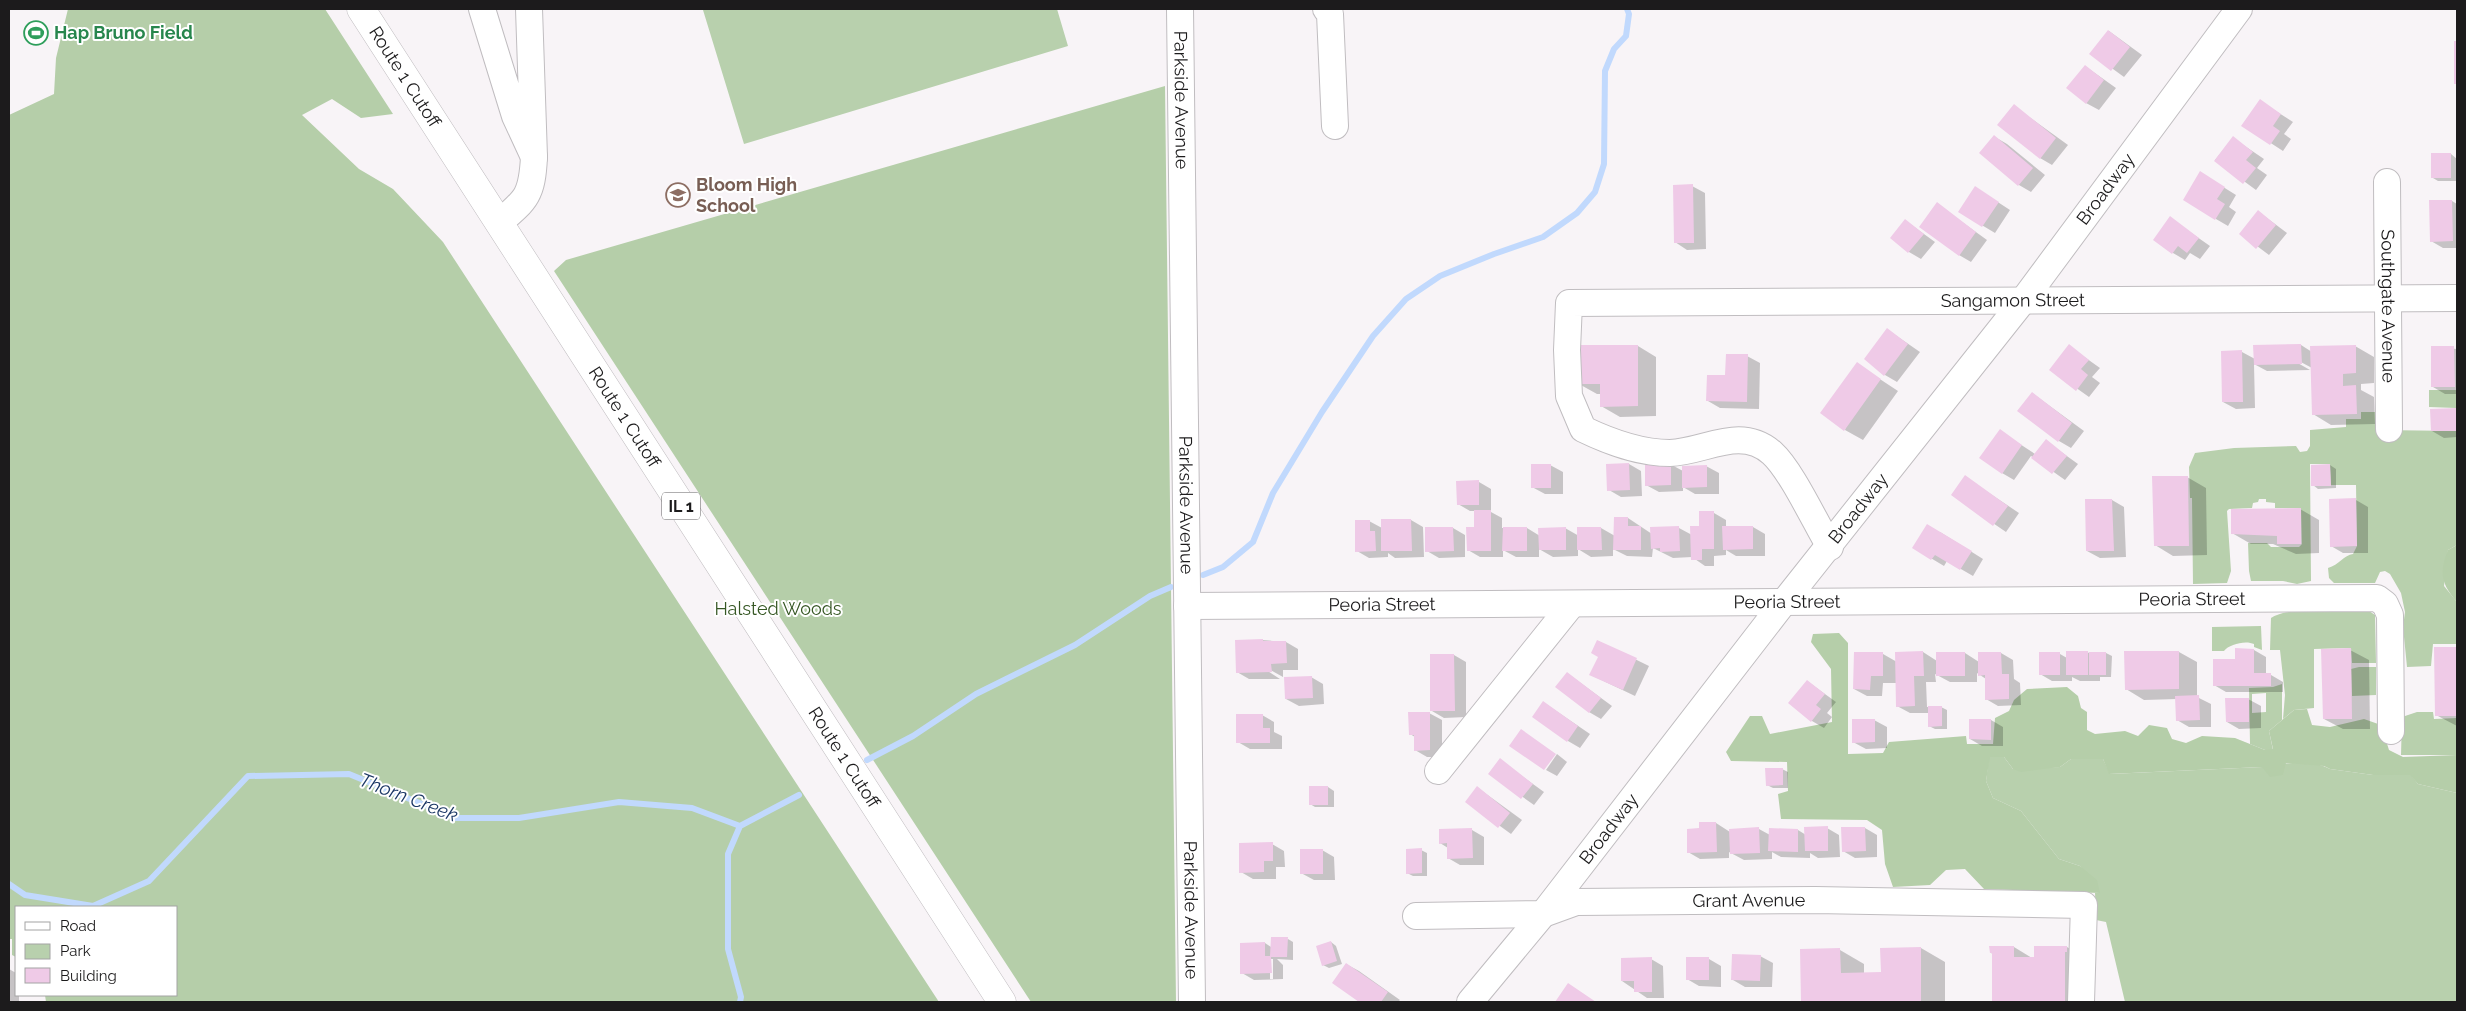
<svg xmlns="http://www.w3.org/2000/svg" width="2466" height="1011" font-family="Raleway,sans-serif">
  <style>
    .green { fill: #b8d0ad; fill-rule: evenodd }
    .forest { fill: #b5cea9 }
    .shadow { fill: #0003; fill-rule: evenodd }
    .lines { fill: none; stroke-linecap: round; stroke-linejoin: round }
    .stream { stroke: #c1d9fd; stroke-width: 6 }
    .building { fill: #efcae7 }
    .minor-casing { stroke: #c0bdc0; stroke-width: 28 }
    .major-casing { stroke: #c0bdc0; stroke-width: 29 }
    .minor { stroke: #fff; stroke-width: 26 }
    .major { stroke: #fff; stroke-width: 28 }
    .labels { text-anchor: middle; stroke-width: 4; stroke-linejoin: round; paint-order: stroke }
    .shield { fill: #fff; stroke: #605f60; stroke-width: 1 }
    .shield-label { font-size: 16px; font-weight: bold; fill: #1c1b1c }
    .leisure-label { font-size: 18px; font-weight: bold; fill: #27864d; stroke: #fff; text-anchor: start }
    .street-label { font-size: 18px; fill: #1c1b1c; stroke: #fff }
    .education-label { font-size: 18px; font-weight: bold; fill: #785e54; stroke: #fff; text-anchor: start }
    .park-label { font-size: 18px; fill: #365724; stroke: #fff }
    .water-label { font-size: 19px; font-style: italic; fill: #1b3765; stroke: #fff }
  </style>
  <rect width="100%" height="100%" fill="#f8f4f7"/>
  <path class="green" d="M708 9H1057L1068 46 744 144 703 10Z
    M2429 390H2457V545L2448 550 2444 586 2457 602V644H2433L2431 666 2407 667 2403 627 2405 612 2401 593 2390 574 2385 571 2380 572 2375 583H2334L2329 578 2328 568C2339 565 2344 555 2353 554L2357 546 2356 485H2331L2330 464H2310L2311 581 2297 584 2283 581H2251L2249 571 2248 543H2267L2271 547H2299L2302 544 2301 508H2275V503L2266 502V499H2259L2258 502 2253 503 2252 508 2229 509 2227 511 2231 571 2227 583 2193 584 2192 498H2190L2189 467 2195 453 2234 448 2296 446 2300 452 2307 451 2310 446V430L2346 427V419H2361V412H2380L2381 430 2456 431V408L2429 407Z
    M2353 610 2369 611 2375 615 2376 663H2352L2351 648 2314 649V708L2294 710 2283 719 2285 695 2280 650H2270L2271 618C2287 607 2332 610 2353 610Z
    M2261 626 2262 650 2254 647V644C2246 640 2229 644 2224 651H2212V627Z
    M2359 667H2376V695L2352 696 2351 669Z
    M2282 684V720L2269 731 2273 750H2265L2250 744 2249 688 2273 687ZM2266 693V712L2252 713V694Z
    M2417 712H2433L2434 719 2457 718V755H2401L2402 717Z
    M1989 757H2004L2013 769 2060 767 2071 759H2103L2110 774 2262 767C2283 763 2312 759 2330 769L2373 775H2411L2418 784 2457 793V1002H2125L2106 922 2096 920 2095 893H2099L2080 866 2059 859 2021 811 1993 798 1986 781Z"/>
  <path class="forest" d="M68 9H325L393 114 361 118 332 99 302 115 359 169 393 189 443 242 939 1002H46L45 995H176V907H16V957L12 955V939H9V115L54 94 56 58Z
    M1165 86 1176 1002H1031L554 271 566 260Z
    M2457 545V602C2441 584 2439 572 2448 550Z
    M1839 633 1848 643V754L1883 753 1889 742 1966 736 1967 744H1993L1995 718 2009 711 2014 700 2027 689 2067 687 2078 696 2081 708 2087 712V730L2095 734 2125 731 2138 736 2149 725 2167 728 2172 739 2186 743 2202 736 2235 738 2265 750 2273 749 2269 731 2294 710 2307 709 2312 725 2330 727 2364 719 2381 725 2389 750 2403 757 2457 755V793L2418 784 2410 775H2373L2330 769 2324 766 2286 763 2283 775 2270 777 2262 767 2109 774 2103 759H2071L2060 767 2021 772 2013 769 2004 757H1990L1986 781 1993 798 2021 811 2059 859 2080 866 2097 880 2100 893 1984 889 1965 869 1946 870 1930 885 1893 887 1885 864 1882 830 1867 820 1781 819 1778 794 1788 791 1787 762 1731 761 1726 752 1750 716H1762L1770 734 1832 722 1831 669 1811 642 1813 634Z"/>
  <path class="shadow" d="M2109 31 2142 55 2124 77 2091 53Z
    M2085 66 2116 88 2099 110 2086 103Z
    M2260 101 2293 122 2284 134 2291 139 2283 151 2243 125Z
    M2014 106 2068 145 2052 165 2040 158Z
    M1995 137 2007 144 2045 175 2031 192 2019 185Z
    M2233 138 2264 159 2257 168 2267 175 2256 190 2215 160Z
    M2451 154 2457 159V181H2438L2433 178Z
    M2212 180 2236 195 2229 207 2236 212 2228 226 2216 219Z
    M1692 186 1705 193 1706 249 1687 250 1675 242Z
    M1987 195 2010 210 1995 233 1960 212Z
    M2452 201 2457 204V248H2443L2431 241 2430 202Z
    M1937 204 1987 240 1971 262 1959 255Z
    M2259 212 2287 233 2269 255 2241 234Z
    M2170 218 2210 246 2200 259 2190 253 2185 260 2173 253Z
    M1906 221 1935 242 1921 259 1909 252Z
    M1888 330 1920 352 1897 382 1885 375Z
    M2301 345 2312 352 2355 346 2374 357V383L2361 384V390L2374 397 2375 424 2331 425 2313 414 2312 368 2297 360 2296 362 2310 370 2267 371 2254 364 2255 408 2236 409 2223 402 2222 352H2242L2255 359Z
    M1638 346 1656 357V416L1620 417 1601 406V394H1597L1579 384Z
    M2069 346 2100 368 2092 377 2100 383 2089 397 2051 370Z
    M2432 347 2457 349V394H2445L2433 387Z
    M1747 356 1760 363 1759 409 1720 408 1708 401 1727 376Z
    M1857 364 1898 391 1863 440 1845 430Z
    M2032 393 2084 431 2071 448 2059 441Z
    M2456 410 2457 437 2444 438 2432 431Z
    M2000 431 2035 454 2046 441 2078 464 2065 480 2031 456 2014 480 2002 473Z
    M1629 464 1641 471 1642 496 1621 497 1609 490Z
    M1670 464 1683 471 1706 466 1719 473V494H1695L1683 487V491L1659 492 1646 485Z
    M1550 465 1563 472V494H1545L1532 487Z
    M2330 465 2336 469V488L2318 489 2313 485Z
    M1965 477 2019 513 2006 532 1952 495Z
    M2187 477 2206 488 2207 555 2173 556 2155 545Z
    M1479 482 1491 489V512L1502 518V528H1527L1540 536 1565 528 1579 536 1601 528 1615 536 1628 518 1652 534 1679 528 1692 535 1714 513 1726 520V527H1753L1765 534V556H1736L1726 550V555L1714 556V566H1705L1692 557 1673 558 1653 548 1652 557 1627 556 1613 549V556L1591 557 1578 549V556L1553 557 1539 549V557H1516L1503 550V557H1480L1468 550 1475 529V511H1470L1458 504Z
    M2086 500H2112L2124 507 2126 557 2100 558 2087 551Z
    M2356 500 2368 507V553H2343L2331 546Z
    M2300 509 2319 520V553L2296 554 2273 544H2251L2232 533Z
    M1411 520 1423 527 1424 557 1395 558 1388 553V557L1369 558 1357 551 1369 521 1382 528Z
    M1453 528 1465 535V557L1439 558 1427 551Z
    M1940 532 1983 559 1973 576 1947 561 1944 566 1914 548Z
    M1262 640 1286 642 1298 649V670H1283V677L1267 668 1266 670 1280 679H1249L1237 672Z
    M1598 641 1649 666 1635 696 1591 675 1599 657Z
    M2436 648H2457V726L2436 715Z
    M2254 650 2266 657V675H2271L2283 682V692H2226L2214 685 2236 660Z
    M2350 650 2369 660 2370 729H2343L2324 719Z
    M1923 652 1937 661 1965 653 1979 662 2001 653 2013 660 2014 679 2020 683 2021 705 1998 706 1986 699V679L1977 673V682H1950L1935 674 1936 682H1926L1927 707H1941L1947 710V729H1935L1929 726V713H1910L1897 706V683H1883L1882 696H1867L1854 689 1883 654 1897 662Z
    M2087 652 2091 654 2106 653 2112 656 2111 677H2100V681H2080L2072 677V681H2052L2040 674V653L2060 654 2067 658Z
    M2179 652 2197 662V697L2211 704V727H2189L2177 720V699L2144 700 2126 689Z
    M1454 655 1466 662V717L1444 718 1432 711Z
    M1567 673 1612 706 1601 719 1589 712Z
    M1311 677 1323 684 1324 704 1299 706 1286 699Z
    M1807 681 1836 702 1827 713 1832 717 1824 728 1812 721Z
    M2248 699 2261 706V728L2239 729 2227 722Z
    M1543 702 1590 734 1580 748 1568 741Z
    M1429 713 1442 720V757H1427L1415 750V737L1410 734Z
    M1262 715 1274 722V732L1282 736V749H1250L1238 742Z
    M1874 720 1887 727V748L1866 749 1853 742Z
    M1991 720 2003 727V746H1982L1970 739Z
    M1557 754 1567 762 1557 776 1546 770Z
    M1500 760 1544 792 1534 805 1490 774Z
    M1782 769 1788 772V788H1773L1767 785Z
    M1310 787H1328L1334 791V807H1315L1310 804Z
    M1478 788 1522 820 1511 834 1467 802Z
    M1716 823 1730 832 1759 829 1770 835 1798 830 1806 835 1827 828 1839 835 1840 857 1818 858 1810 853V858L1781 857 1772 852V859L1744 860 1729 852V858L1700 859 1688 852 1700 830V824Z
    M1865 828 1877 835V857L1855 858 1843 851Z
    M1472 830 1484 837V865H1460L1448 858V848L1440 843Z
    M1272 844 1284 851 1285 867H1276V879H1253L1241 872Z
    M1322 850 1334 857 1335 880H1314L1301 873Z
    M1421 850 1427 853V876H1413L1407 873Z
    M1288 939 1293 942V960L1277 959 1283 965V979L1254 980 1242 973 1265 943 1271 947ZM1270 959H1273V979H1270Z
    M1331 942 1336 946 1342 964 1329 968 1323 965Z
    M2014 947 2032 958 2067 947 2085 958 2083 1002H1993V954L1991 953Z
    M1921 948 1945 962V1002H1802L1801 950H1840L1864 964V974H1882V949Z
    M1760 956 1773 963 1772 987H1745L1733 980Z
    M1651 959 1663 966 1664 998H1647L1622 981Z
    M1709 959 1721 966V987L1699 986 1687 979Z
    M1346 964 1359 971 1400 1000 1398 1002H1361L1334 983Z
    M9 969 16 973V995H19V1002H9Z"/>
  <g class="lines">
    <path class="stream" d="M1203 575 1223 567 1253 542 1273 493 1322 412 1373 336 1406 299 1440 276 1494 254 1543 237 1577 213 1595 192 1604 164 1605 71 1614 49 1626 36 1629 14 1627 9
      M867 760 913 736 976 694 1075 645 1150 596 1171 587
      M9 884 25 895 93 906 149 881 248 776 349 774 456 818H519L619 802 692 808 740 826
      M740 1002 741 997 728 949V854L740 826 799 795"/>
  </g>
  <path class="building" d="M2108 30 2130 47 2111 71 2089 54Z
    M2454 41H2457V84H2454Z
    M2085 65 2104 80 2086 104 2066 88Z
    M2260 99 2281 114 2273 126 2280 131 2270 145 2241 126Z
    M2014 104 2056 138 2040 159 1997 125Z
    M1994 135 2033 168 2018 186 1979 153Z
    M2233 136 2253 152 2246 160 2256 168 2243 184 2214 161Z
    M2431 153H2451V178H2431Z
    M2200 171 2225 187 2217 199 2225 204 2215 220 2183 200Z
    M1693 184 1694 243H1674L1673 185Z
    M1975 186 1999 202 1982 227 1958 212Z
    M2429 200H2452L2453 241 2430 242Z
    M1937 202 1976 232 1959 256 1919 227Z
    M2258 210 2276 225 2256 249 2239 234Z
    M2170 216 2199 238 2187 253 2178 246 2172 254 2153 240Z
    M1905 219 1924 234 1908 253 1890 238Z
    M1887 328 1908 344 1884 376 1864 359Z
    M2069 344 2089 360 2081 369 2088 375 2076 391 2049 370Z
    M2301 344 2302 364 2254 365 2253 345Z
    M1577 345H1638V406L1600 407V384H1577Z
    M2356 345V373L2343 374V386L2356 385 2357 414 2312 415 2310 346Z
    M2431 346H2454L2455 387H2431Z
    M2242 350 2243 402H2222L2221 351Z
    M1726 354H1748L1747 402 1706 401 1707 375H1725Z
    M1857 362 1881 379 1844 431 1820 413Z
    M2032 392 2072 423 2058 442 2017 411Z
    M2456 408 2457 431H2431L2430 409Z
    M2000 429 2022 445 2002 474 1979 458Z
    M2046 439 2067 456 2052 474 2031 458Z
    M1671 462V485L1645 486V463Z
    M1629 463 1630 490 1607 491 1606 464Z
    M1531 464H1551V488H1531Z
    M2330 464 2331 486H2311V465Z
    M1707 465V487L1682 488V466Z
    M1965 475 2008 506 1993 526 1951 495Z
    M2152 476H2188L2189 546H2154Z
    M1479 480V505H1457L1456 481Z
    M2356 498 2357 546 2330 547 2329 499Z
    M2085 499H2112L2114 551H2086Z
    M2301 508V544H2277V536L2231 534V509Z
    M1474 510H1491V551H1467L1466 527H1474Z
    M1699 511H1714V549H1702V560H1691L1690 526H1699Z
    M1614 517H1628V526H1641V550H1613Z
    M1381 519H1411L1412 551H1381Z
    M1355 520H1370V531H1375L1376 551 1355 552Z
    M1927 524 1972 551 1960 570 1935 555 1931 560 1912 548Z
    M1679 526 1680 551 1660 552V548L1651 549 1650 527Z
    M1722 526H1753V549L1723 550Z
    M1425 527H1453L1454 551 1425 552Z
    M1503 527H1527V551H1502Z
    M1566 527V550H1539L1538 528Z
    M1577 527H1601L1602 550H1577Z
    M1263 639V641H1286L1287 663 1271 664 1272 672 1236 673 1235 640Z
    M1597 640 1637 658 1623 690 1589 675 1598 657 1591 653Z
    M2434 647H2457V716H2435Z
    M2235 648 2254 649V673H2271V686H2213V659H2235Z
    M2351 648 2352 719H2323L2321 649Z
    M1923 651 1924 676H1914L1915 706 1896 707 1895 652Z
    M2066 651H2088V675H2066Z
    M2124 651H2179V689L2125 690Z
    M1854 652H1883V676H1871L1870 690 1853 689Z
    M1936 652H1965V676H1936Z
    M1978 652H2001L2002 674H2009V699L1985 700V675L1978 676Z
    M2039 652H2060V675H2039Z
    M2089 652H2106V675H2089Z
    M1430 654H1454L1455 711H1430Z
    M1567 672 1601 698 1589 713 1555 687Z
    M1312 676 1313 698 1285 699 1284 677Z
    M1807 680 1825 694 1816 705 1821 709 1811 722 1788 703Z
    M2199 695 2200 720 2176 721 2175 696Z
    M2225 698H2249V722H2226Z
    M1543 701 1578 726 1567 742 1532 717Z
    M1928 706H1942V726L1928 727Z
    M1408 712H1430V750L1414 751V735H1409Z
    M1236 714H1263V728H1270V743H1236Z
    M1852 719H1875V742L1852 743Z
    M1969 719H1991V740L1969 739Z
    M1521 729 1556 754 1544 770 1509 746Z
    M1500 758 1533 784 1521 799 1488 774Z
    M1765 768H1783V785L1766 786Z
    M1309 786H1328V805H1309Z
    M1477 786 1510 813 1498 828 1465 802Z
    M1699 822H1716L1717 852 1687 853V829L1699 828Z
    M1828 826V851H1805L1804 827Z
    M1759 827 1760 853 1730 854 1729 829Z
    M1841 827H1865L1866 851 1842 852Z
    M1472 828 1473 858 1447 859V843L1439 844V829Z
    M1769 828 1798 829V852L1768 851Z
    M1273 842V861H1264V872L1239 873V843Z
    M1422 848V873L1406 874V849Z
    M1300 849H1323V874H1300Z
    M1271 937H1288L1287 957H1271L1272 973 1240 974V943L1265 942V956H1270Z
    M1331 941 1337 961 1322 966 1316 946Z
    M1989 946H2014V957H2034V946H2067V952H2065V1002H1992V953H1990Z
    M1921 947V1002H1801L1800 949 1840 948 1841 973 1881 972 1880 948Z
    M1732 954 1761 955 1760 981 1731 980Z
    M1652 957V992H1634V981H1621V958Z
    M1686 957H1709V980H1686Z
    M1346 963 1388 992 1381 1002H1359L1332 983Z
    M1568 983 1596 1002H1555Z"/>
  <g class="lines">
    <g class="minor-casing">
      <g id="minor">
        <path d="M482 9 515 116 534 157 529 9"/>
        <path id="s1" d="M1180 9 1192 1002"/>
        <path d="M1326 9 1330 14 1335 126"/>
        <path id="s2" d="M2387 182 2389 429"/>
        <path d="M499 223C527 199 532 195 534 157"/>
        <path id="s3" d="M1830 547C1815 522 1791 470 1772 453 1740 425 1705 452 1670 453 1639 453 1610 442 1583 429L1569 396 1567 350 1569 303 2457 298"/>
        <path id="s4" d="M1187 606 2377 598 2385 604 2390 615 2391 731"/>
        <path d="M1438 771 1572 604"/>
        <path id="s5" d="M1416 916 1543 914 1576 902 1815 900 2084 905 2081 1002"/>
        <path id="s6" d="M1470 1002 1543 914 1784 602 2022 302 2239 9"/>
      </g>
    </g>
    <g class="major-casing">
      <g id="major">
        <path id="s7" d="M361 9 1002 1002"/>
      </g>
    </g>
    <use href="#minor" class="minor"/>
    <use href="#major" class="major"/>
  </g>
  <defs>
    <g id="stadium-ring" transform="scale(1.25)"><circle r="9.5" fill="#fff" stroke="#2e9e5b" stroke-width="1.5"/><path d="M0-5a6.5 5 0 1 0 0 10a6.5 5 0 1 0 0-10ZM-3.5-1.8h7v3.6h-7Z" fill="#2e9e5b"/></g>
    <g id="school-ring" transform="scale(1.25)"><circle r="9.5" fill="#fff" stroke="#8d6e63" stroke-width="1.5"/><path d="M0-5L7-2L0 1L-7-2ZM-4 1L0 2.5L4 1V4Q0 6-4 4Z" fill="#8d6e63"/></g>
  </defs>
  <g fill-rule="evenodd">
    <use href="#stadium-ring" x="36" y="33"/>
    <use href="#school-ring" x="678" y="195"/>
  </g>
  <g class="labels">
    <rect class="shield" x="662" y="492.5" width="38" height="27" rx="4"/>
    <g class="shield-label">
      <text x="681" y="512">IL 1</text>
    </g>
    <g class="leisure-label">
      <text x="54" y="39">Hap Bruno Field</text>
    </g>
    <g class="street-label">
      <text dy="6" stroke="none"><textPath href="#s7" startOffset="81">Route 1 Cutoff</textPath></text>
      <text dy="6" stroke="none"><textPath href="#s1" startOffset="91">Parkside Avenue</textPath></text>
      <text dy="6" stroke="none"><textPath href="#s6" startOffset="1032">Broadway</textPath></text>
      <text dy="6" stroke="none"><textPath href="#s3" startOffset="881">Sangamon Street</textPath></text>
      <text dy="6" stroke="none"><textPath href="#s2" startOffset="124">Southgate Avenue</textPath></text>
      <text dy="6" stroke="none"><textPath href="#s7" startOffset="486">Route 1 Cutoff</textPath></text>
      <text dy="6" stroke="none"><textPath href="#s1" startOffset="496">Parkside Avenue</textPath></text>
      <text dy="6" stroke="none"><textPath href="#s6" startOffset="628">Broadway</textPath></text>
      <text dy="6" stroke="none"><textPath href="#s4" startOffset="1005">Peoria Street</textPath></text>
      <text dy="6" stroke="none"><textPath href="#s4" startOffset="600">Peoria Street</textPath></text>
      <text dy="6" stroke="none"><textPath href="#s4" startOffset="195">Peoria Street</textPath></text>
      <text dy="6" stroke="none"><textPath href="#s7" startOffset="891">Route 1 Cutoff</textPath></text>
      <text dy="6" stroke="none"><textPath href="#s6" startOffset="222">Broadway</textPath></text>
      <text dy="6" stroke="none"><textPath href="#s5" startOffset="335">Grant Avenue</textPath></text>
      <text dy="6" stroke="none"><textPath href="#s1" startOffset="901">Parkside Avenue</textPath></text>
    </g>
    <g class="education-label">
      <text x="696" y="191">Bloom High<tspan x="696" dy="21">School</tspan></text>
    </g>
    <g class="park-label">
      <text x="778" y="615">Halsted Woods</text>
    </g>
    <g class="water-label">
      <text transform="translate(409 797) rotate(21)" y="7">Thorn Creek</text>
    </g>
  </g>
  <rect width="2466" height="1011" fill="none" stroke="#1c1b1c" stroke-width="20"/>
  <rect x="15" y="906" width="162" height="90" fill="#ffffff" stroke="#a4a4a4"/>
  <rect x="25" y="922" width="25" height="8" fill="#ffffff" stroke="#a4a4a4"/>
  <text x="60" y="931" font-size="15" fill="#1c1b1c">Road</text>
  <rect x="25" y="944" width="25" height="15" fill="#b8d0ad" stroke="#a4a4a4"/>
  <text x="60" y="956" font-size="15" fill="#1c1b1c">Park</text>
  <rect x="25" y="968" width="25" height="15" fill="#efcae7" stroke="#a4a4a4"/>
  <text x="60" y="981" font-size="15" fill="#1c1b1c">Building</text>
</svg>
